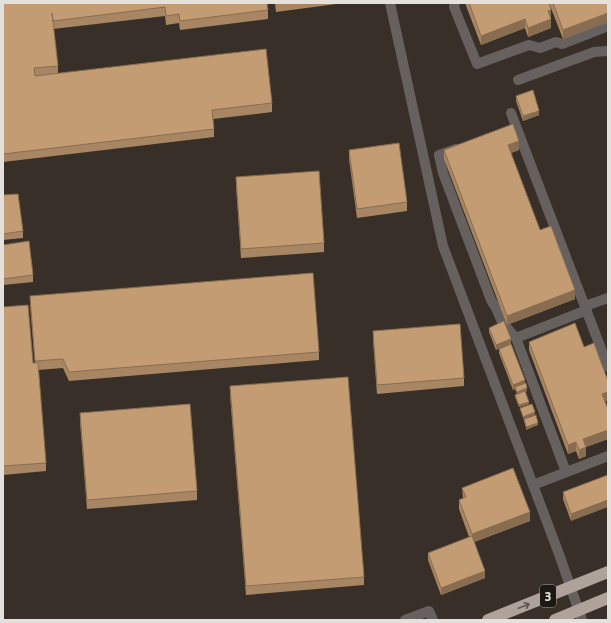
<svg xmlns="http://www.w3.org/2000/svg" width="611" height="623" font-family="'Titillium Web',sans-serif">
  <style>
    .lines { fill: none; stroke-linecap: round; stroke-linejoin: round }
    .minor { stroke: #66615e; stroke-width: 10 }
    .highway-bridge { stroke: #aea29b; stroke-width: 12 }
    .wall { fill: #a88664 }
    .shaded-wall { fill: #886d51 }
    .building { fill: #c39c74; stroke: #886d51 }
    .oneway { stroke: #5e5751 }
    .labels { text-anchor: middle; stroke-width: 4; stroke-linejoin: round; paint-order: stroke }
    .shield { fill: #1c1915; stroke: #a8a4a0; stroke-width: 1 }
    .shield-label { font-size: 13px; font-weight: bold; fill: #e4e0db }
  </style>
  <rect width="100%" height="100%" fill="#383028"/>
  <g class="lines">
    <path class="minor" d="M390 3 443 246 559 554 582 620
      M455 3 454 7 477 64 529 45 540 48 556 42 562 44 608 26
      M518 80 594 52 608 51
      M511 113 608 367
      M456 149 439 155 443 173 491 300 496 308 502 322 516 338
      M585 306 608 298
      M566 472 516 338 587 310
      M533 485 608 456
      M405 620 429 611 433 620"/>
    <path class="highway-bridge" d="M488 620 608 572
      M555 620 608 598"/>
  </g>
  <path class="wall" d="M3 3 268 10V19L180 30 179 23 166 25 165 16 53 29 58 66V73L272 103V112L213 119 214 129V137L3 162Z
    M275 3H344L276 12Z
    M465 3H549L551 18V28L528 37 525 28 481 45Z
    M549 3H608V22L563 39Z
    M516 96 539 115 523 121 516 101Z
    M349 150 407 202V211L357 218 349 159Z
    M444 150H519L511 153 540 230 575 299 507 325 444 159Z
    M236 177 324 243V252L241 258 236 186Z
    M3 195 23 231V238L3 240Z
    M3 245 33 275V282L3 285Z
    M30 296 319 352V360L69 381 63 368 38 370 46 463V471L3 475V307L33 363H35L30 305Z
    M504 321 496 350 489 332V328Z
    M373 331 464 378V386L377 394 373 340Z
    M529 342 584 347 608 400 605 401 608 409V439L586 447V456L579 459 576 451 568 454 529 350Z
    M499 349 525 384 527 391 525 392 529 404 519 407 515 397V395L517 394 515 389 513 390 499 353Z
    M230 386 364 577V585L246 595 230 395Z
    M80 413 197 491V500L87 509 80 422Z
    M608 475 571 521 563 499V492Z
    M462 488 530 521 474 542 485 578 441 595 428 560V553L469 537 459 509V500L463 498Z"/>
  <path class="shaded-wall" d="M551 10V18L548 20V11Z
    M608 13V22L563 39V30Z
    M525 19V28L481 45V36Z
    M551 19V28L528 37V28Z
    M539 111V115L523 121V116Z
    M519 141V150L508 154V145Z
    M575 290V299L507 325V316Z
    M511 339V344L496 350V345Z
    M525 380V385L513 390V385Z
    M527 388V391L517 394V392Z
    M608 392V400L602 403V394Z
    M529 402V404L519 407V405Z
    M535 412V415L523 419V417Z
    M538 423V425L526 430V427Z
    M608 430V439L583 448V439Z
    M576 442V451L568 454V445Z
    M586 447V456L579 459V450Z
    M608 500V507L571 521V514Z
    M530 512V521L472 543V534Z
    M485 571V578L441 595V588Z"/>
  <path class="building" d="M3 3H267L268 10 180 21 179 14 166 16 165 7 53 21 52 13 58 66 34 68 35 76 266 49 272 103 212 110 214 129 3 154Z
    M469 3H549L551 10 548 11 551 19 528 28 525 19 481 36Z
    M553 3H608V13L563 30Z
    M533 90 539 111 523 116 516 96Z
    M513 124 519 141 508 145 540 230 551 226 575 290 507 316 444 150Z
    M399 143 407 202 357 209 349 150Z
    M319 171 324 243 241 249 236 177Z
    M18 194 23 231 3 234V195Z
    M29 241 33 275 3 279V245Z
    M313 273 319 352 69 372 63 359 35 361 30 296Z
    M28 305 33 363H38L46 463 3 466V307Z
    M504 321 511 339 496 345 489 328Z
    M575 323 584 347 594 343 608 381V392L602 394 608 409V430L583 439 586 447 579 450 576 442 568 445 529 342Z
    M460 324 464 378 377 385 373 331Z
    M511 344 525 380 513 385 499 349Z
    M348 377 364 577 246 586 230 386Z
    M526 383 527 388 517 392 515 387Z
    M525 391 529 402 519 405 515 395Z
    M190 404 197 491 87 500 80 413Z
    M532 404 535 412 523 417 520 408Z
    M536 415 538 423 526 427 524 419Z
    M513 468 530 512 472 534 459 500 466 497 462 488Z
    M608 475V500L571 514 563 492Z
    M472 536 485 571 441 588 428 553Z"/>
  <defs><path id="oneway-shaft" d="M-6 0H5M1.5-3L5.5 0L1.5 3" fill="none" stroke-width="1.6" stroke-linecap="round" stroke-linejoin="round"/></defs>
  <use class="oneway" href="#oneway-shaft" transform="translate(524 606) rotate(-21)"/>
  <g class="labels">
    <rect class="shield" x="540" y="585" width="16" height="22" rx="3"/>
    <g class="shield-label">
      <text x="548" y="601">3</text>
    </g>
  </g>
  <rect width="611" height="623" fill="none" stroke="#e4e0db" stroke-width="8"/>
</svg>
